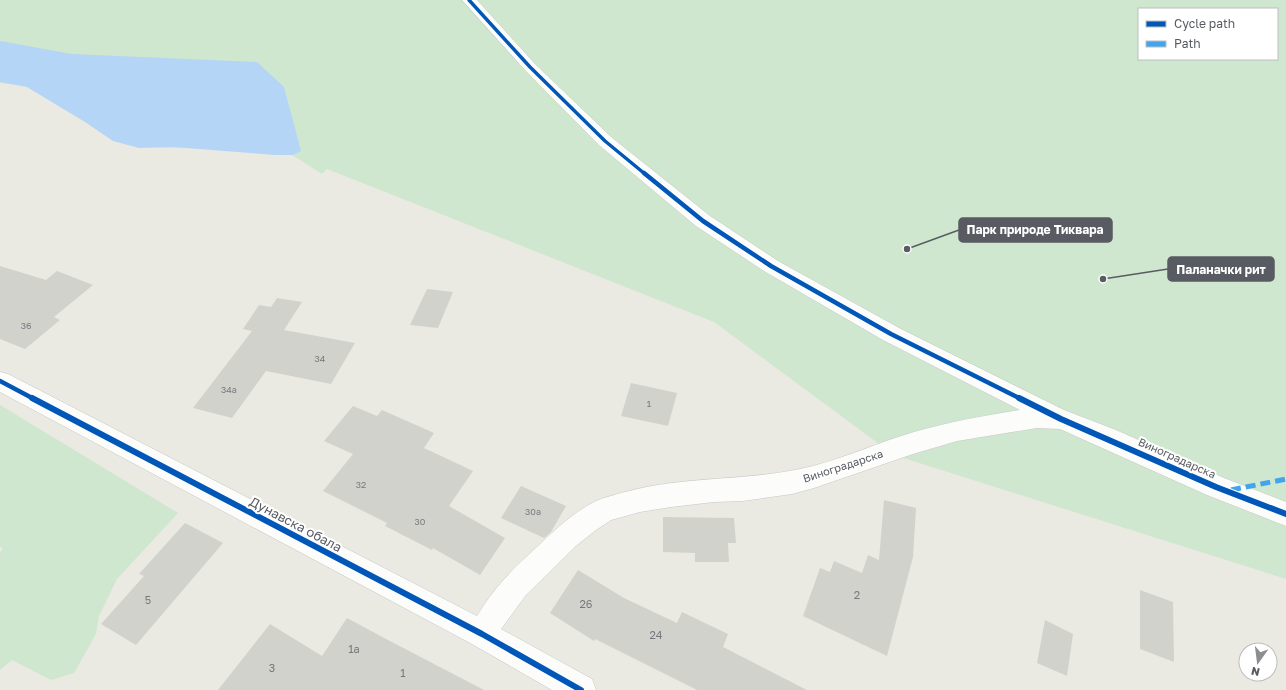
<svg xmlns="http://www.w3.org/2000/svg" width="1286" height="690" font-family="'Golos Text',sans-serif">
  <style>
    .green { fill: #cfe7ce; fill-rule: evenodd }
    .water { fill: #b4d5f6 }
    .building { fill: #d2d2cd }
    .lines { fill: none; stroke-linecap: round; stroke-linejoin: round }
    .minor-casing { stroke: #c7c8c6; stroke-width: 1 }
    .minor { fill: #fcfcfb; fill-rule: evenodd }
    .quiet { stroke: #40a5ee; stroke-width: 5; stroke-dasharray: 10 5; stroke-linecap: butt }
    .cycleway-far2-casing { stroke: #fff; stroke-width: 5.5 }
    .cycleway-far1-casing { stroke: #fff; stroke-width: 7 }
    .cycleway-casing { stroke: #fff; stroke-width: 8 }
    .cycleway-far2 { stroke: #0057b8; stroke-width: 3.5 }
    .cycleway-far1 { stroke: #0057b8; stroke-width: 4.5 }
    .cycleway { stroke: #0057b8; stroke-width: 6 }
    .labels { text-anchor: middle; stroke-width: 4; stroke-linejoin: round; paint-order: stroke }
    .number-label { font-size: 9px; fill: #777a7d }
    .street-label { font-size: 11px; fill: #585c62; stroke: #fff }
    .near-number-label { font-size: 11px; fill: #777a7d }
    .near-street-label { font-size: 13px; fill: #585c62; stroke: #fff }
    .leader { fill: none; stroke: #585c62; stroke-width: 1.5 }
    .callout-dot { fill: #585c62; stroke: #fff; stroke-width: 1.5 }
    .callout { fill: #585c62; stroke: #585c62; stroke-width: 1.5 }
    .callout-label { font-size: 12px; text-anchor: middle; font-weight: bold; fill: #fff }
  </style>
  <rect width="100%" height="100%" fill="#eae9e2"/>
  <path class="green" d="M0 0H1286V579L894 455 714 322 327 169 322 174 294 156 281 151 153 147 35 87 0 83ZM1139 9H1277V59H1139Z
    M0 405 178 513 117 579 99 616 96 634 74 673 51 680 12 660 0 670V553L3 548 0 547Z"/>
  <path class="water" d="M0 41 72 54 257 62 284 87 301 151 293 155H275L174 147 139 148 113 141 85 122 27 87 0 82Z"/>
  <path class="building" d="M0 266 46 280 57 271 93 285 54 317 60 320 25 349 0 339Z
    M427 289 453 292 438 328 410 325Z
    M277 298 302 302 284 330 355 343 331 384 266 371 232 418 193 408 252 331 243 329 259 305 271 307Z
    M631 383 677 393 668 426 621 416Z
    M353 406 377 416 382 410 434 433 424 448 473 471 449 506 505 538 480 575 433 548 432 550 385 526 387 523 323 491 353 454 324 441Z
    M521 486 566 506 551 532 544 538 501 518Z
    M884 500 916 508 913 557 887 656 803 616 820 568 830 572 834 561 862 573 868 555 879 560Z
    M663 517 734 518 736 543H728L729 562H695V553L663 552Z
    M185 523 223 543 136 645 101 624 144 576 139 574Z
    M578 570 624 598 677 623 682 612 728 634 723 647 807 690H697L595 639 594 641 550 613Z
    M1140 590 1173 602 1174 662 1140 649Z
    M347 618 388 640 484 690H218L270 624 322 656Z
    M1045 620 1073 634 1067 676 1037 663Z"/>
  <g class="lines">
    <g class="minor-casing">
      <path id="minor" d="M462 0H477L535 64 611 137 710 216 778 261 899 328 1064 410 1116 430 1224 478 1286 502V526L1207 495 1060 429 1037 428 957 441 913 454 814 488 792 494 743 501 714 502 671 507 640 512 611 520 596 530 577 545 526 595 501 629 592 679 596 690H552L472 644 0 392V372L8 374 477 616C495 586 513 569 538 546 556 529 574 512 596 501 605 497 615 495 625 492 686 475 751 482 813 466 847 457 880 442 914 432 949 422 984 416 1020 410L883 340 764 271 696 226 599 145 525 70Z"/>
    </g>
    <use href="#minor" class="minor"/>
    <path class="quiet" d="M1231 490 1286 479"/>
    <g class="cycleway-far2-casing">
      <path id="cycleway-far2" d="M469 0 530 67 605 141 645 174"/>
    </g>
    <g class="cycleway-far1-casing">
      <path id="cycleway-far1" d="M644 173 703 221 771 266 891 334 1021 399
        M0 381 34 399"/>
    </g>
    <g class="cycleway-casing">
      <path id="cycleway" d="M32 398 482 634 581 690
        M1019 398 1061 419 1216 487 1286 514"/>
    </g>
    <use href="#cycleway-far2" class="cycleway-far2"/>
    <use href="#cycleway-far1" class="cycleway-far1"/>
    <use href="#cycleway" class="cycleway"/>
  </g>
  <g class="labels">
    <g class="number-label">
      <text x="26" y="329">36</text>
      <text x="320" y="362">34</text>
      <text x="229" y="393">34a</text>
      <text x="649" y="407">1</text>
      <text x="361" y="488">32</text>
      <text x="533" y="515">30a</text>
      <text x="420" y="525">30</text>
    </g>
    <g class="street-label">
      <text transform="translate(1177 458) rotate(24)" y="4">Виноградарска</text>
      <text transform="translate(843 466) rotate(-18)" y="4">Виноградарска</text>
    </g>
    <g class="near-number-label">
      <text x="857" y="599">2</text>
      <text x="148" y="604">5</text>
      <text x="586" y="608">26</text>
      <text x="656" y="639">24</text>
      <text x="354" y="653">1a</text>
      <text x="272" y="672">3</text>
      <text x="403" y="677">1</text>
    </g>
    <g class="near-street-label">
      <text transform="translate(296 524) rotate(28)" y="5">Дунавска обала</text>
    </g>
  </g>
  <path class="leader" d="M907 249L959 230M1103 279L1168 269"/>
  <g class="callout-dot">
    <circle cx="907" cy="249" r="4"/>
    <circle cx="1103" cy="279" r="4"/>
  </g>
  <g class="callout">
    <rect x="959" y="218" width="153" height="24" rx="4"/>
    <rect x="1168" y="257" width="106" height="24" rx="4"/>
  </g>
  <g class="callout-label">
    <text x="1035" y="234">Парк природе Тиквара</text>
    <text x="1221" y="274">Паланачки рит</text>
  </g>
  <rect x="1138" y="8" width="140" height="52" fill="#ffffff" stroke="#bcbec0"/>
  <rect x="1146" y="21" width="20" height="6" fill="#0057b8" stroke="#bcbec0"/>
  <text x="1174" y="28" font-size="12" fill="#585c62">Cycle path</text>
  <rect x="1146" y="41" width="20" height="6" fill="#40a5ee" stroke="#bcbec0"/>
  <text x="1174" y="48" font-size="12" fill="#585c62">Path</text>
  <g transform="translate(1258 662) rotate(194)"><circle r="19" fill="#ffffff" stroke="#bcbec0"/>
  <path d="M0-3L7 15L0 10L-7 15Z" fill="#8b8d8f"/>
  <text y="-6" font-size="11" font-weight="bold" text-anchor="middle" fill="#585c62">N</text>
  </g>
</svg>
